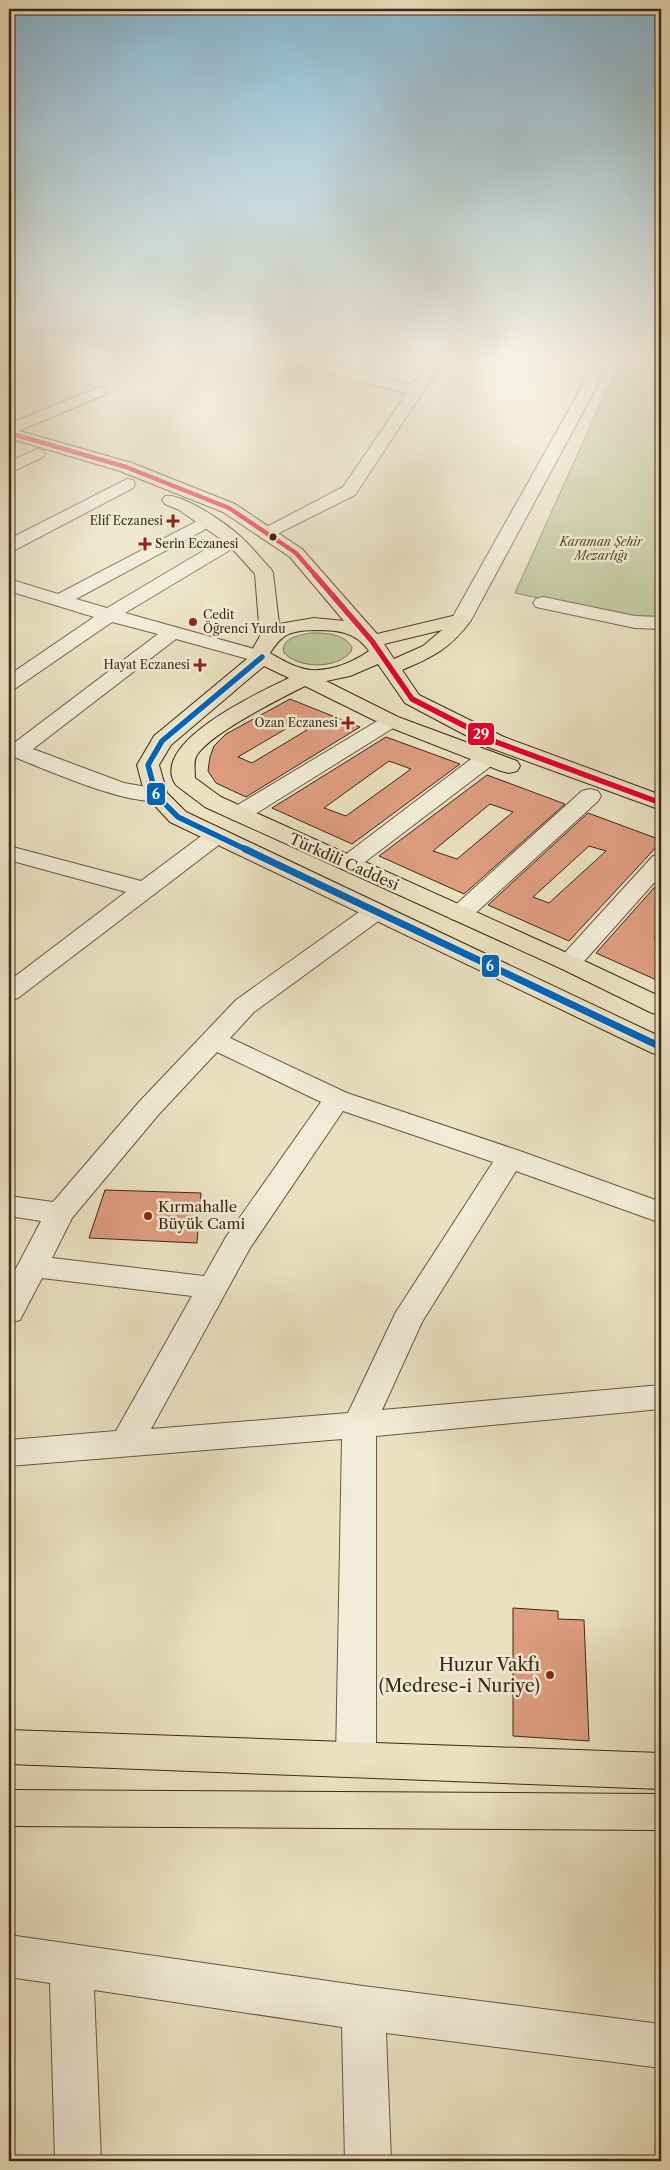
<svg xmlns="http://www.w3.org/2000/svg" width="670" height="2170" font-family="'Libre Caslon Text',serif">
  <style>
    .green { fill: #b7c393; stroke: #7b7554 }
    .building { fill: #de9d7f; stroke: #3f2716; fill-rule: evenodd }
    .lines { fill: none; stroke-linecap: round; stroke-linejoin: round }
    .minor-casing { stroke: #6a5641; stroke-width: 2 }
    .major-casing { stroke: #3f2716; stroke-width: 2 }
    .minor { fill: #f1ecd7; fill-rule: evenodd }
    .major { fill: #eae1c1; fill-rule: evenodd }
    .bus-1-far1-casing { stroke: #f1ecd7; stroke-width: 7 }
    .bus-1-casing { stroke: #f1ecd7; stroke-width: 9 }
    .bus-2-far1-casing { stroke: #f1ecd7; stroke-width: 9 }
    .bus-2-casing { stroke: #f1ecd7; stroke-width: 11 }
    .bus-1-far1 { stroke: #e4002b; stroke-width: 4.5 }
    .bus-1 { stroke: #e4002b; stroke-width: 5.5 }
    .bus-2-far1 { stroke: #0065bd; stroke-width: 5.5 }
    .bus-2 { stroke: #0065bd; stroke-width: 7 }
    .poi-dot { fill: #8f2418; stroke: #f1ecd7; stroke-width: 2 }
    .bus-dot { fill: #3f2716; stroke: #f1ecd7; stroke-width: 2 }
    .labels { text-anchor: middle; stroke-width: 5; stroke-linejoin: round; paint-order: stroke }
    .far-poi-label { font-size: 12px; fill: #3f2716; stroke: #f1ecd7; text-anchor: end }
    .far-park-label { font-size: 12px; font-style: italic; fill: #5d4e35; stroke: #f1ecd7 }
    .street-label { font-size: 15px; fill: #3f2716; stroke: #f1ecd7 }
    .poi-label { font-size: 15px; fill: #3f2716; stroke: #f1ecd7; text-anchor: start }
    .near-poi-label { font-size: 18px; fill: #3f2716; stroke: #f1ecd7; text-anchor: end }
    .line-badge { stroke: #f1ecd7; stroke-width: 2 }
    .badge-label { font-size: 14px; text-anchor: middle; font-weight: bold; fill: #fff }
  </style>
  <rect width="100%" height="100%" fill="#eae1c1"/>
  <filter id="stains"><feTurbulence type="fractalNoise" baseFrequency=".004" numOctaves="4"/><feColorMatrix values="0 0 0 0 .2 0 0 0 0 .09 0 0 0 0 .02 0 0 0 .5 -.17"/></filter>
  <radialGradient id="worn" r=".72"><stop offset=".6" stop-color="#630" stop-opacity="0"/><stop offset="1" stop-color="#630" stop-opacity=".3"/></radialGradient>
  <path class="green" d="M621 358H661V619L623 616 515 593Z
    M311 633C326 633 343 633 352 647L351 652C336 669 300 669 284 653 280 638 300 635 311 633Z"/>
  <path class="building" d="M290 699 360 727 246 797 216 783 208 771 210 757 214 746 226 734ZM294 724 307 730 252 763 238 757Z
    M386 737 460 764 352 844 272 808ZM389 761 411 769 346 816 324 808Z
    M487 775 565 804 464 894 379 856ZM490 804 513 812 457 859 433 851Z
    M588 813 661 840V842L569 941 488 905ZM589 846 606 851 549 903 533 897Z
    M661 880V929L654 938 661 940V982L596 953Z
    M105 1190 201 1193 197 1243 89 1238Z
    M513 1608 558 1611V1619L584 1620 589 1741 513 1736Z"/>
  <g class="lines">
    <g class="minor-casing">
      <path id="minor" d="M277 358H302L412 385 431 358H445L355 495 267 539 261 538 258 534 261 530 343 487 407 393 279 361Z
        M598 358H612L471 620 468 624 461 626 454 624 451 620Z
        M99 387 104 389 107 392 104 395 9 435V424Z
        M37 449 43 451 45 454 43 457 9 473V462Z
        M127 479 133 480 135 484 133 488 15 550 9 551V539Z
        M207 516 213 517 216 521 213 525 76 599 107 608 228 536 234 535 240 536 243 540 240 544 125 613 269 653 272 657 269 661 262 663 176 639 33 749 124 783 164 790 167 795 164 800C130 808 43 768 9 755V742L14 743 158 634 112 622 16 688 9 690V675L94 617 9 591V579L58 594Z
        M543 597 635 616 661 617V629L635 628 536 607 533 603 536 599Z
        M391 715 398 717 402 721 398 725 247 819 239 821 231 819 228 814 231 809 384 717Z
        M487 751 495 753 498 758 495 763 357 868 349 870 341 868 337 863 341 858 479 753Z
        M590 789 598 791 601 796 598 801 469 919 460 921 451 919 448 914 451 909 582 791Z
        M216 829 224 831 228 836 224 841 18 998 9 1001V981L126 892 9 860V846L141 881 208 831Z
        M661 854V875L578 968 569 971 560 968 556 963 560 958 653 856Z
        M375 905 384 907 387 912 384 917 254 1012 230 1038 347 1093 520 1151 661 1202V1223L516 1171 422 1322 382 1410 661 1385V1409L376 1436V1759L370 1771 356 1777 342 1771 336 1759 342 1439 9 1466V1440L116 1431 192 1296 42 1278 20 1320 9 1323V1282L41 1221 9 1216V1196L53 1202 139 1102 236 1000 366 907ZM217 1052 321 1102 226 1237 204 1276 52 1258 72 1218 159 1114ZM343 1111 493 1162 396 1312 348 1413 151 1429 250 1248Z
        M9 1935 363 1986 661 2024V2068L386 2033 391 2161H345L342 2027 94 1990 101 2161H55L50 1983 9 1977Z"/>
    </g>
    <g class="major-casing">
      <path id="major" d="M9 428 132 463 235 504 302 549 377 634 461 614 468 616 471 620C451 648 433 657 402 670L419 695 504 737 661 795V810L488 747 405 703 378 664 350 676 326 681 398 717 517 761 520 766 517 771 509 773 501 771 384 725 305 686C281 698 211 733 197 755 193 761 195 770 195 778L221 797 578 958 661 997V1015L652 1013 560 968 205 807 176 785C147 743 262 691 289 678L264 666 171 745 159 765 167 793 186 812 661 1037V1055L652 1053 170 822 145 795 137 765 154 736 254 653 252 650 260 636 255 574 228 544 179 510 165 504 162 500 165 496C181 492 229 525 242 538 252 547 261 559 271 569L273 573 279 624 314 618 344 621 290 557 223 512 120 471 9 438ZM314 630C337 630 355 631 369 651 350 664 321 676 298 667 288 664 279 658 270 653 283 633 290 631 314 630ZM442 630 423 646 394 659 384 644Z
        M9 1730 661 1753V1789L9 1764Z
        M9 1790 661 1794V1830L9 1826Z"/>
    </g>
    <use href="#minor" class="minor"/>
    <use href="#major" class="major"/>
    <g class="bus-1-far1-casing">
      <path id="bus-1-far1" d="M9 433 126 467 229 508 296 553 316 576"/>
    </g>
    <g class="bus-1-casing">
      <path id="bus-1" d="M315 575 372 641 412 699 496 742 661 803"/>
    </g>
    <g class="bus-2-far1-casing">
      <path id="bus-2-far1" d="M247 850 178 817 156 795 148 765 162 741 262 657"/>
    </g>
    <g class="bus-2-casing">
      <path id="bus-2" d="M245 849 661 1047"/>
    </g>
    <use href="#bus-1-far1" class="bus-1-far1"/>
    <use href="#bus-1" class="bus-1"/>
    <use href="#bus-2-far1" class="bus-2-far1"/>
    <use href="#bus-2" class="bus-2"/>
  </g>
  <linearGradient id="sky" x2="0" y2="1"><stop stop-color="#88b8d3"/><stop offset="0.54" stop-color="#f6f2e3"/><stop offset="1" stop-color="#f6f2e3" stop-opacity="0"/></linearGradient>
  <rect width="670" height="662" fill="url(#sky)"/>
  <g class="poi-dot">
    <path d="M170.5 513.5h5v5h5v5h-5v5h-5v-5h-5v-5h5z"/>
    <path d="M142.5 536.5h5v5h5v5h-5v5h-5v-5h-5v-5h5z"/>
    <circle cx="193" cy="622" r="5"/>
    <path d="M197.5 657.5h5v5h5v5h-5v5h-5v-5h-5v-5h5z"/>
    <path d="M345.5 715.5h5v5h5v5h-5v5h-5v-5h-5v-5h5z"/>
    <circle cx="148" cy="1216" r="5"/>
    <circle cx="550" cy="1675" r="5"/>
  </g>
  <circle class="bus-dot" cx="273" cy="537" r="4.5"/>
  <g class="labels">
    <g class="far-poi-label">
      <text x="163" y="525">Elif Eczanesi</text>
      <text x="155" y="548" text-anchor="start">Serin Eczanesi</text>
      <text x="203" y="619" text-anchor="start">Cedit<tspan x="203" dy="14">Öğrenci Yurdu</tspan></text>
      <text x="190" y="669">Hayat Eczanesi</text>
      <text x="338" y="727">Ozan Eczanesi</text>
    </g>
    <g class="far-park-label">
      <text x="601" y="546">Karaman Şehir<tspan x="601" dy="14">Mezarlığı</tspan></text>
    </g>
    <g class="street-label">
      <text transform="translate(344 862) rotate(24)" y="5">Türkdili Caddesi</text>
    </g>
    <g class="poi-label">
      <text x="158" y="1212">Kırmahalle<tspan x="158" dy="17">Büyük Cami</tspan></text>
    </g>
    <g class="near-poi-label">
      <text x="540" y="1671">Huzur Vakfı<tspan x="540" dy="21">(Medrese-i Nuriye)</tspan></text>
    </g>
  </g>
  <g class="line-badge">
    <rect x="467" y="722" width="28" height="24" rx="5" fill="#e4002b"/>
    <rect x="146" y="782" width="20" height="24" rx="5" fill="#0065bd"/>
    <rect x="481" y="954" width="19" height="24" rx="5" fill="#0065bd"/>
  </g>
  <g class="badge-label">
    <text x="481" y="739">29</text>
    <text x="156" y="799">6</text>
    <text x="490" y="971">6</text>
  </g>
  <rect width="670" height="2170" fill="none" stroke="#eae1c1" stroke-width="30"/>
  <rect x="10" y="10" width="650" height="2150" fill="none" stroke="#3f2716" stroke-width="2.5"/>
  <rect x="15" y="15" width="640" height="2140" fill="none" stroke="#3f2716"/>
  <rect width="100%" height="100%" filter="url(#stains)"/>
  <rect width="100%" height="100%" fill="url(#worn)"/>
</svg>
